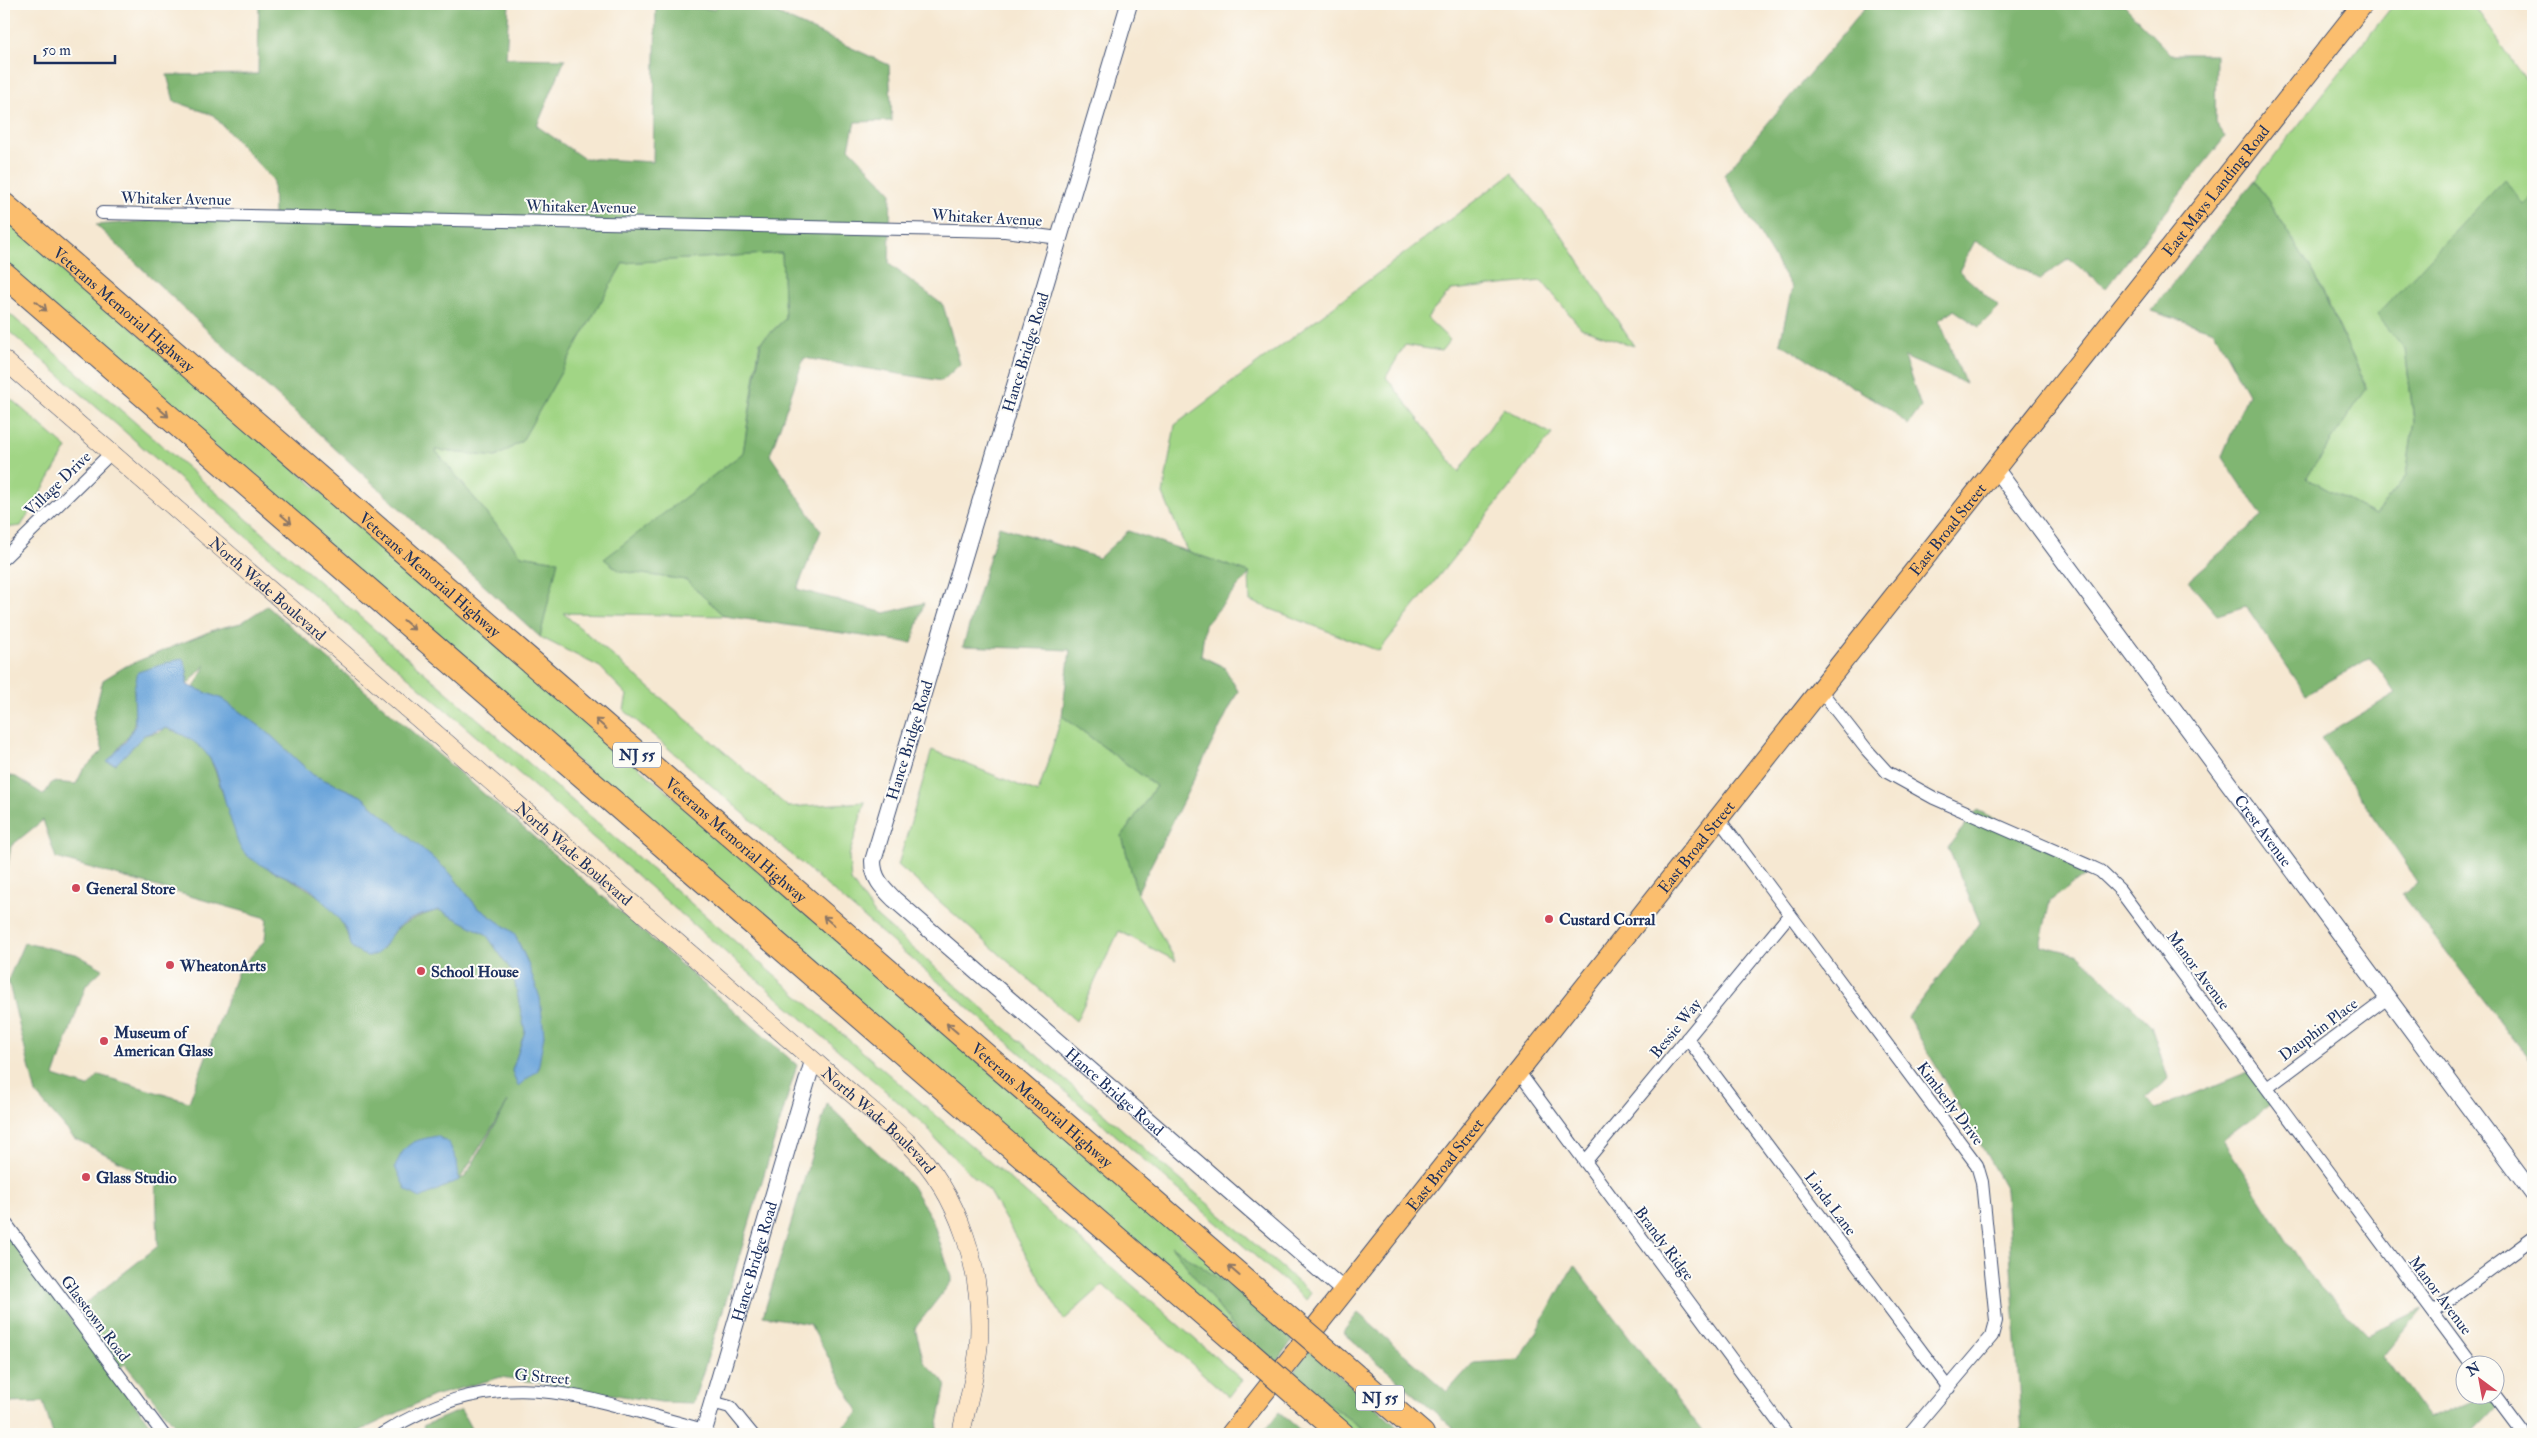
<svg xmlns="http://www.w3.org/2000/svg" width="2537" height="1438" font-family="'IM FELL Double Pica',serif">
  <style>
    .green { fill: #a1d585; stroke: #5e8272 }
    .forest { fill: #80b672; stroke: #4e7268; fill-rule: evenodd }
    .water { fill: #6ba4da; stroke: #436a9c }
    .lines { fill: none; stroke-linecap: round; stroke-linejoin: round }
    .minor-casing { stroke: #3c4b6f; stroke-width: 14 }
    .tertiary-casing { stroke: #3c4b6f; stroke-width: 18 }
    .secondary-casing { stroke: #3c4b6f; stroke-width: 19 }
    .primary-casing { stroke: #3c4b6f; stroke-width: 22 }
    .motorway-casing { stroke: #3c4b6f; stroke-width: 26 }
    .minor { stroke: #fff; stroke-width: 12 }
    .tertiary { stroke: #fff; stroke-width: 16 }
    .secondary { stroke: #fde5c5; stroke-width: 18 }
    .primary { stroke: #fbbe6e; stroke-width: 20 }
    .motorway { stroke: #fbbe6e; stroke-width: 24 }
    .motorway-bridge-casing { stroke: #3c4b6f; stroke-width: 26; stroke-linecap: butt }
    .motorway-bridge { stroke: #fbbe6e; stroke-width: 24 }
    .oneway { stroke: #8b7666 }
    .poi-dot { fill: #d1495b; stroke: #fdfcf7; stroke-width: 2 }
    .labels { text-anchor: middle; stroke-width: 4; stroke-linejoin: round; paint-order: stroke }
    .shield { fill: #fdfcf7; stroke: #5f6c8c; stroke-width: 1 }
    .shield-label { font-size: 15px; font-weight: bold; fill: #1b2f5e }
    .street-label { font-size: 16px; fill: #1b2f5e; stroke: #fdfcf7 }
    .poi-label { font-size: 16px; font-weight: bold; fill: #1b2f5e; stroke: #fdfcf7; text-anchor: start }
  </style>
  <rect width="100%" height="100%" fill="#fdfcf7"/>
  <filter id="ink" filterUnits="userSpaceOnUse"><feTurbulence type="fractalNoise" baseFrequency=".02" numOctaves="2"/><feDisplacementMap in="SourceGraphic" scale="10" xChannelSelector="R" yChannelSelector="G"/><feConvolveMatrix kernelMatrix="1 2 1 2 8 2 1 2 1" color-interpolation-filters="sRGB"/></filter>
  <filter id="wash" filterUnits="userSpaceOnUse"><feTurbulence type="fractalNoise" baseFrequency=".0096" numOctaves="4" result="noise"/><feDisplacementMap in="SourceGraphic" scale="20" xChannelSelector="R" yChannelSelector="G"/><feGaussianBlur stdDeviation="1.12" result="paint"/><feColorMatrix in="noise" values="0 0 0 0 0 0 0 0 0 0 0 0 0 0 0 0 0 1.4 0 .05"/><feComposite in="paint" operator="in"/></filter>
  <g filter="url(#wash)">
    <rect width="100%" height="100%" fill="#f6e8d2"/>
    <path class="green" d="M2394 4H2473L2533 90V196L2524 205 2504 179 2405 349 2414 422 2406 476 2375 515 2306 478 2367 387 2314 273 2255 180Z
      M1512 173 1562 236 1634 346 1581 328 1542 281 1451 290 1427 318 1450 340 1441 351 1405 345 1386 377 1459 472 1503 408 1552 434 1379 651 1250 601 1249 573 1187 551 1163 494 1175 425Z
      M4 217 1265 1310 1172 1247 1240 1335 4 264Z
      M782 253 785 319 760 342 743 453 605 559 620 571 686 580 724 616 563 613 788 807 865 802 849 856 851 881 877 917 1311 1293 1306 1300 624 710 627 695 600 667 540 637 557 561 521 555 435 450 496 457 522 441 623 263Z
      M4 309 1242 1380 1229 1397 1103 1285 1064 1320 988 1190 937 1141 927 1127 4 327Z
      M4 393 67 448 21 526 4 528Z
      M1062 716 1156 786 1122 836 1137 893 1176 961 1119 931 1076 1021 898 865 932 750 1038 793Z
      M1303 1386 1370 1434H1351Z"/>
    <path class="forest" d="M259 4H509L506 58 565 59 537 126 583 158 653 162 656 7 714 9 716 4H756L889 65 892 121 855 122 849 148 891 192 889 264 943 305 960 364 942 381 804 358 770 455 821 531 797 589 885 613 924 603 912 643 724 616 686 580 620 571 604 559 743 453 761 342 785 319 782 253 623 263 522 441 496 457 435 450 521 555 558 561 540 637 244 365 96 225 224 215H274L273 180 213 115 174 101 167 75 258 74Z
      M1868 4H2123L2170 54H2216L2215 123 2225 137 2106 288 2069 259 2040 279 1975 241 1959 271 1999 307 1979 327 1954 310 1939 320 1965 383 1904 357 1921 407 1908 425 1890 409 1780 343 1792 288 1724 175Z
      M2504 179 2524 204 2533 196V1064L2402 894 2418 882 2321 738 2396 693 2371 658 2306 694 2246 606 2217 615 2188 581 2262 516 2222 456 2248 394 2214 331 2151 311 2255 180 2314 273 2367 388 2306 478 2375 515 2406 476 2414 421 2405 349 2377 315Z
      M999 526 1099 558 1128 531 1250 573 1205 625 1201 656 1224 667 1238 691 1137 893 1122 836 1156 786 1062 716 1070 650 963 646Z
      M267 606 797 1065 725 1304 693 1403 661 1402 501 1377 433 1396 353 1434H182L125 1364 118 1369 77 1310 158 1246 156 1180 74 1138 36 1094 8 980 24 943 76 954 103 969 86 985 54 1076 88 1087 99 1075 189 1102 238 971 265 940 267 918 56 858 43 820 11 846 7 871 4 872V775L16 777 44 795 52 782 76 784 83 770 103 750 93 718 103 680 126 666 216 629 241 623ZM206 664 194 688 222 699 265 730 313 775 361 796 450 873 477 907 514 933 527 961 538 1070 512 1071 525 1031 513 973 486 934 439 910C414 918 393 924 383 949L350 945C343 909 314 891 284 876 277 873 266 869 261 863 251 851 230 814 225 800 210 758 212 745 166 728L160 732 144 735 116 764 108 762C133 728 138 734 134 689L187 671V685ZM508 1102 465 1177 460 1179Z
      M1977 810 2095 868 2050 901 2040 945 2079 955 2151 1025 2168 1079 2145 1098 2156 1109 2253 1070 2276 1101 2223 1140 2308 1274 2368 1335 2422 1309 2383 1356 2429 1419 2483 1396H2494L2501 1403 2471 1434H2022L2006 1189 1908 1017 1980 923 1948 847Z
      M827 1104 911 1185 932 1219 951 1276V1282L915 1328 924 1362 946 1384 936 1434H836L859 1413 810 1324 763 1316Z
      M4 1230 157 1434H53L43 1402 4 1403Z
      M1171 1246 1265 1310 1296 1335 1276 1364 1240 1335Z
      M1574 1265 1704 1434H1460L1343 1332 1358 1313 1447 1392 1473 1363 1520 1360Z
      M1310 1349 1405 1434H1370L1290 1377Z
      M461 1410 474 1434H426L423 1426Z
      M1279 1412 1305 1434H1272L1266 1429Z"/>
    <path class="water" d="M183 658 187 671V685L222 699 265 730 313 775 361 796 450 873 477 907 514 933 527 961 540 998 544 1035 538 1070 518 1086 512 1071 525 1031 513 973 486 934 439 910C424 914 409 917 397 928 387 936 384 955 369 956 363 956 353 950 350 945 348 940 349 935 346 930 339 917 328 906 317 895 299 876 255 871 240 847 237 842 236 835 234 829 215 780 224 748 166 728L144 735 116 764 107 762 126 741 135 725 134 689 138 672Z
      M437 1136 449 1143 457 1161 459 1180 420 1198 406 1190 395 1167C405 1143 411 1141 437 1136Z"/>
  </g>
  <g filter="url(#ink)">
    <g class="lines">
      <g class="minor-casing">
        <path id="minor" d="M102 213 1005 231 1059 238
          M4 558 111 453
          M1820 690 1867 750 1887 772 1934 798 2087 865 2100 871 2119 889 2473 1366
          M1718 818 1977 1165 1982 1182 1996 1321 1992 1336 1909 1434
          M1687 1038 1949 1388
          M1518 1071 1787 1434
          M2267 1088 2389 997
          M1585 1162 1790 914
          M4 1221 163 1434
          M2434 1311 2533 1238
          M2494 1394 2524 1434
          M712 1402 730 1407 752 1434
          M382 1434C503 1358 579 1397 704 1430"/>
      </g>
      <g class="tertiary-casing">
        <g id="tertiary">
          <path id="s1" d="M1129 4 873 861C873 878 882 887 894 899L1344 1291"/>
          <path id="s2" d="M1995 468 2533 1194"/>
          <path id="s3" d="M703 1434 813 1061"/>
        </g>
      </g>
      <g class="secondary-casing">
        <g id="secondary">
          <path id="s4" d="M4 360 843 1086C865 1105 888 1124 909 1144 960 1195 983 1270 979 1341 977 1373 967 1403 961 1434"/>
        </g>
      </g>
      <g class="primary-casing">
        <g id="primary">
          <path id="s5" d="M1231 1434 2363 4"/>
        </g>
      </g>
      <g class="motorway-casing">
        <g id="motorway">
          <path id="s6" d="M4 205 1271 1303"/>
          <path d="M4 274 1235 1341"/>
          <path d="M1338 1361 1422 1434"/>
          <path d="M1299 1397 1342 1434"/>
        </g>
      </g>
      <use href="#minor" class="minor"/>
      <use href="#tertiary" class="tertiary"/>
      <use href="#secondary" class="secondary"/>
      <use href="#primary" class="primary"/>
      <use href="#motorway" class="motorway"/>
      <g class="motorway-bridge-casing">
        <path id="motorway-bridge" d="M1271 1303 1338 1361
          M1235 1341 1299 1397"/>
      </g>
      <use href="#motorway-bridge" class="motorway-bridge"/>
    </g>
    <defs><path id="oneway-shaft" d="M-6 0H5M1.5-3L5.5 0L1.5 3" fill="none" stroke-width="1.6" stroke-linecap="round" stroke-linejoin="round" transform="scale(1.25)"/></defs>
    <g class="oneway">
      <use href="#oneway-shaft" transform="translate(41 306) rotate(41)"/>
      <use href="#oneway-shaft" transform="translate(163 412) rotate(41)"/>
      <use href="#oneway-shaft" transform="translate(286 519) rotate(41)"/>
      <use href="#oneway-shaft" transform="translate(409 625) rotate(41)"/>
      <use href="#oneway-shaft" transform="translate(601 724) rotate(-139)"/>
      <use href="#oneway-shaft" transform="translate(829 921) rotate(-139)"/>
      <use href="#oneway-shaft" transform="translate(952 1028) rotate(-139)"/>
      <use href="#oneway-shaft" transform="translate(1234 1271) rotate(-139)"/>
    </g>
  </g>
  <g class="poi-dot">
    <circle cx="76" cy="888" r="5"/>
    <circle cx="1549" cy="919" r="5"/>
    <circle cx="170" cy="965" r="5"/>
    <circle cx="421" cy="971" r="5"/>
    <circle cx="104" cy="1041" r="5"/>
    <circle cx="86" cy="1177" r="5"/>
  </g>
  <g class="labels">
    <g class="shield">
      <rect x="613" y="742.5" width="48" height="25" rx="4"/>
      <rect x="1356" y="1385.5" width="48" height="25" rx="4"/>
    </g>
    <g class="shield-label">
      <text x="637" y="760">NJ 55</text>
      <text x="1380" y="1403">NJ 55</text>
    </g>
    <g class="street-label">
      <text dy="6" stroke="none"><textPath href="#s5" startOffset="1586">East Mays Landing Road</textPath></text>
      <text transform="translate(176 198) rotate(1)" y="6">Whitaker Avenue</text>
      <text transform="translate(581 206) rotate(1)" y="6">Whitaker Avenue</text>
      <text transform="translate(987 217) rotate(3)" y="6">Whitaker Avenue</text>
      <text dy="6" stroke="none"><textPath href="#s6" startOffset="159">Veterans Memorial Highway</textPath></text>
      <text transform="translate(1025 352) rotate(-73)" y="6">Hance Bridge Road</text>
      <text transform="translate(57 483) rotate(-44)" y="6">Village Drive</text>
      <text dy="6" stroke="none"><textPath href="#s5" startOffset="1154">East Broad Street</textPath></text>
      <text dy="6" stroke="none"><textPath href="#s6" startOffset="564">Veterans Memorial Highway</textPath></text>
      <text dy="6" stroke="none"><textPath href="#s4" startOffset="349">North Wade Boulevard</textPath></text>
      <text transform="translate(909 740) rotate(-73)" y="6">Hance Bridge Road</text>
      <text dy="6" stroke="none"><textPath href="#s2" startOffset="451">Crest Avenue</textPath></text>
      <text dy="6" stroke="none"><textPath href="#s6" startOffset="969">Veterans Memorial Highway</textPath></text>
      <text dy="6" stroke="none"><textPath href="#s5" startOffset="749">East Broad Street</textPath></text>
      <text dy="6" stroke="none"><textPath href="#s4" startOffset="754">North Wade Boulevard</textPath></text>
      <text transform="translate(2199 970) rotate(53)" y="6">Manor Avenue</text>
      <text transform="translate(1675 1028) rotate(-51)" y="6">Bessie Way</text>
      <text transform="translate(2318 1029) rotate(-37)" y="6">Dauphin Place</text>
      <text dy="6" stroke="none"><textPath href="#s1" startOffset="1232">Hance Bridge Road</textPath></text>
      <text transform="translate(1951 1103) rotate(53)" y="6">Kimberly Drive</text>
      <text dy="6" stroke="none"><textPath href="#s6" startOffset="1374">Veterans Memorial Highway</textPath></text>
      <text dy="6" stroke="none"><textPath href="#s4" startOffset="1159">North Wade Boulevard</textPath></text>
      <text dy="6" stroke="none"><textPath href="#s5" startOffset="344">East Broad Street</textPath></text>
      <text transform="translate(1831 1203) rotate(53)" y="6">Linda Lane</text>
      <text transform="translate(1665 1243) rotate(53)" y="6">Brandy Ridge</text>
      <text dy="6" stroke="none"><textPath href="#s3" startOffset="180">Hance Bridge Road</textPath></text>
      <text transform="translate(2441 1295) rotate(53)" y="6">Manor Avenue</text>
      <text transform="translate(96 1318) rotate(53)" y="6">Glasstown Road</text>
      <text transform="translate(542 1376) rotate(5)" y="6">G Street</text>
    </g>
    <g class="poi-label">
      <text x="86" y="894">General Store</text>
      <text x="1559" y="925">Custard Corral</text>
      <text x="180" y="971">WheatonArts</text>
      <text x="431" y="977">School House</text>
      <text x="114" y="1038">Museum of<tspan x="114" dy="18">American Glass</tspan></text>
      <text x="96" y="1183">Glass Studio</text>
    </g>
  </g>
  <rect width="2537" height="1438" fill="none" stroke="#fdfcf7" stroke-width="20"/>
  <g transform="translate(2480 1380) rotate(328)"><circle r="24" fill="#fdfcf7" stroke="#a3aaba"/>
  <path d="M0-4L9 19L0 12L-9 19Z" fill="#d1495b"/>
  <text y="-8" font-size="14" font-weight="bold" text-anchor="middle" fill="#1b2f5e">N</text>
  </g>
  <path d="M35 55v8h80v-8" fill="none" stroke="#1b2f5e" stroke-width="2.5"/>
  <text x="42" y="55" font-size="15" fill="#1b2f5e" stroke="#fdfcf7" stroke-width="4" paint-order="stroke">50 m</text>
</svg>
